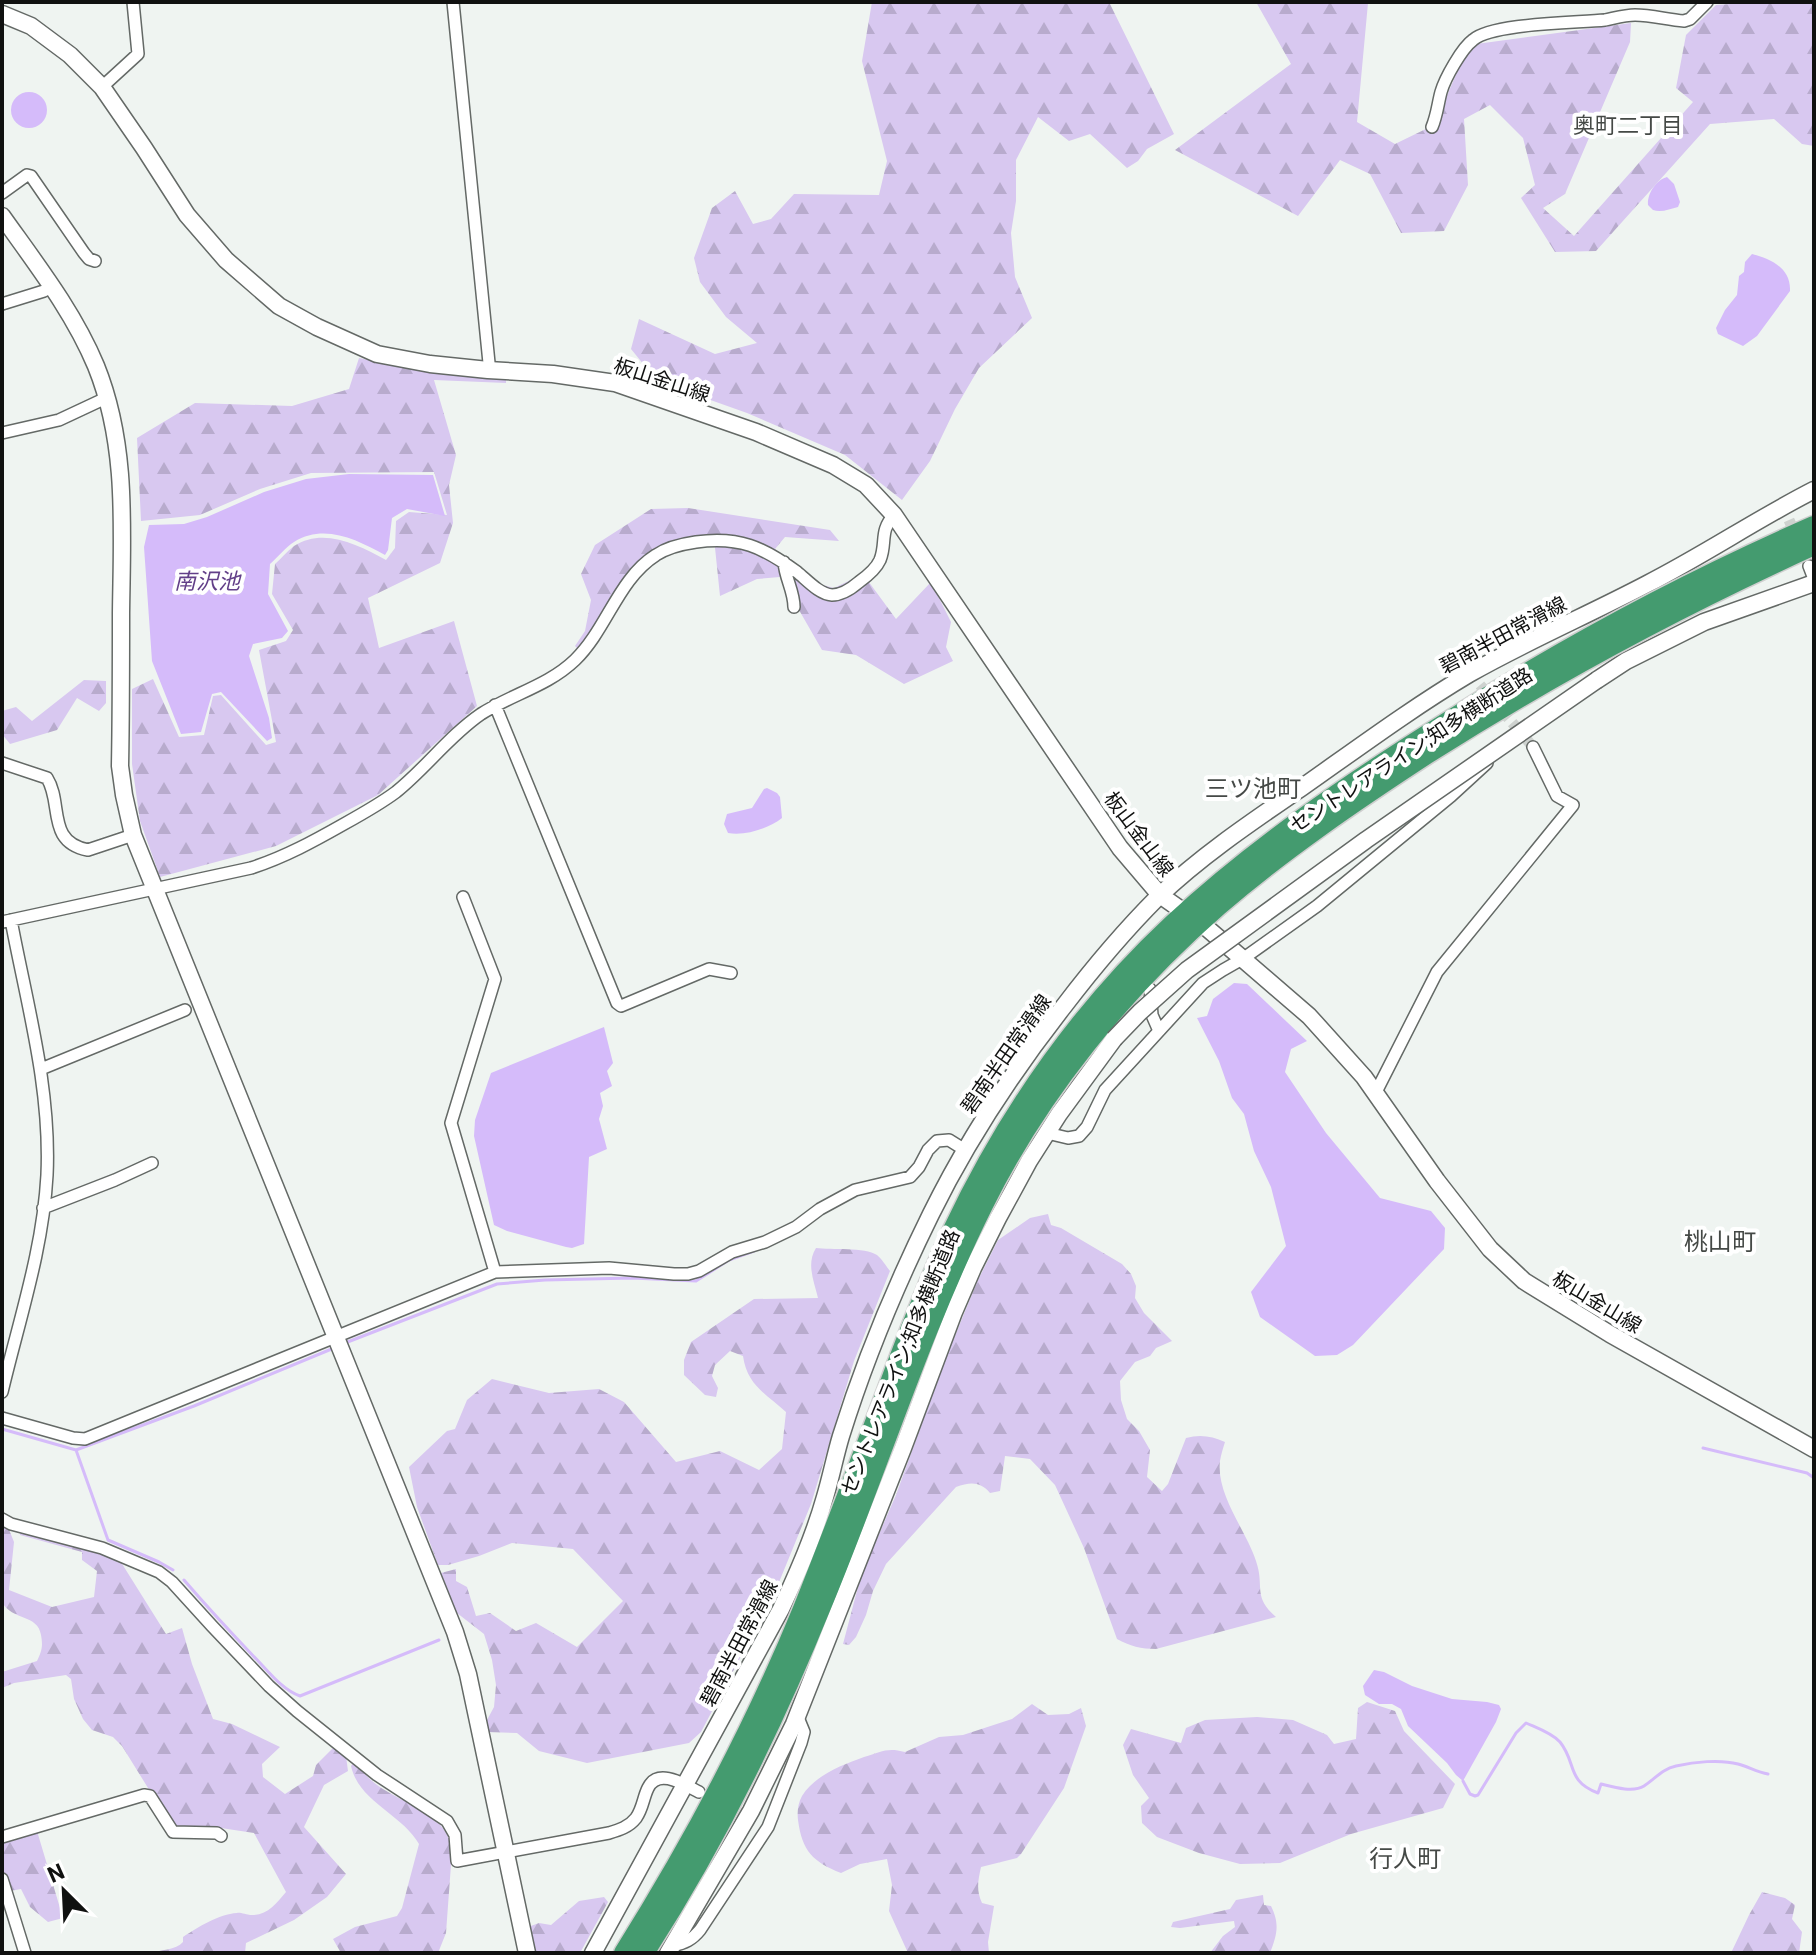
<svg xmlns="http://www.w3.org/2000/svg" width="1816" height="1955" font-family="Roboto,'Noto Sans JP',sans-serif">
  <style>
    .forest { fill: url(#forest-firs) }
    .water { fill: #d5bbfa }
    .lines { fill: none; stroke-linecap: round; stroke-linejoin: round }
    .stream { stroke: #d5bbfa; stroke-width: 3 }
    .street-tunnel { stroke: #ced2cf; stroke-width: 11; stroke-dasharray: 11 5.5; stroke-linecap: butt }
    .street-casing { stroke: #646966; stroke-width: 14 }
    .secondary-casing { stroke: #646966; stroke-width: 19 }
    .highway-casing { stroke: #cfcfcf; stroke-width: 23 }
    .street { stroke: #fff; stroke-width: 11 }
    .secondary { stroke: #fff; stroke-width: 16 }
    .highway { stroke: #449b6f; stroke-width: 20 }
    .secondary-bridge-casing { stroke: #646966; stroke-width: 19; stroke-linecap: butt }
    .secondary-bridge { stroke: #fff; stroke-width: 16 }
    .labels { text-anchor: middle; stroke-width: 8; stroke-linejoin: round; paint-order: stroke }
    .street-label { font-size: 20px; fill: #101110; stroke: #fff }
    .neighbourhood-label { font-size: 22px; fill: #454946; stroke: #fff }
    .water-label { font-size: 22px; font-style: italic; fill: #623f88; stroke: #fff }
    .quarter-label { font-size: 24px; fill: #454946; stroke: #fff }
  </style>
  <defs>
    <pattern id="forest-firs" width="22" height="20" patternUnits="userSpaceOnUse" patternTransform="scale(2)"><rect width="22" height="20" fill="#d8c8f0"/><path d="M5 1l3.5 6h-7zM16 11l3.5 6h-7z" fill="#b8abcd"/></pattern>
  </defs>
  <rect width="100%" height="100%" fill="#eff4f1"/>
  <path class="forest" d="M872 2H1109L1174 134 1147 149 1138 161 1127 168 1090 134 1069 141 1038 117 1016 160V201L1011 233 1015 277 1032 318 979 368 955 409 930 461 902 500 845 455 747 413 657 381 631 349 639 319 715 354 757 343 726 317 700 282 694 258 712 208 735 191 753 224 771 219 794 194 879 195 887 161 862 61Z
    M1256 2H1388L1368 3 1357 122 1395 144 1434 125 1469 45 1631 23 1630 42 1565 194 1543 208 1574 236 1693 102 1676 88 1686 35 1716 5 1758 2H1814V146L1802 144 1774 119 1710 124 1596 251 1555 252 1521 198 1535 185 1523 138 1490 105 1464 119 1468 185 1444 231 1401 233 1370 174 1340 160 1298 216 1175 150 1291 64Z
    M359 358 418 370 506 378V383L434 380 456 455 449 485 453 523 440 563 368 598 379 648 454 621 477 706 378 795 276 846 160 877 140 821 132 764V689L153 679 179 737 204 735 213 696 221 695 266 745 276 742 259 650 286 641 293 630 272 594 275 564C281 559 287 551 294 546 324 527 358 545 386 560L395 548 396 521 409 512 447 515 434 472 311 473 260 489 200 515 141 521 137 438 195 403 292 406 349 389Z
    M688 508 830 530 839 541 785 537 775 549 819 584 834 588 863 574 896 619 931 582 951 622 946 647 953 661 904 684 856 655 822 650 780 577 757 579 720 596 714 538 660 550 579 650 575 646 585 631 591 600 581 574 595 545 651 509Z
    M84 680 106 681V703L99 711 77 698 57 730 10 744 2 734V711L16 707 32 721Z
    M1048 1214 1051 1225 1061 1228 1122 1264 1131 1274 1136 1286 1135 1298 1144 1313 1172 1341 1156 1348 1150 1356 1135 1362 1120 1381 1121 1400 1127 1419 1139 1431 1150 1450 1147 1477 1162 1491 1168 1484 1186 1438C1200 1434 1212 1436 1225 1442 1223 1448 1221 1455 1220 1461 1216 1495 1246 1530 1256 1561 1265 1587 1252 1596 1276 1617L1156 1649C1141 1649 1130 1646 1117 1639L1084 1548 1055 1485 1030 1459 1005 1456 1000 1491 990 1493C980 1481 970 1482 956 1487L886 1564 873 1591 866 1615 856 1637 849 1645 843 1644 858 1587 869 1557 896 1495 943 1365 977 1282 998 1240 1030 1218Z
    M816 1248C831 1250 865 1247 877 1255 882 1259 886 1266 890 1271L854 1361 811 1504 775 1592 701 1732 689 1743 587 1763 539 1751 517 1733 487 1732V1720L494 1707 496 1685 492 1660 484 1634 457 1613 441 1573 456 1569V1581L467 1587 476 1616 490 1613 516 1631 536 1623 577 1647 623 1601 573 1549 512 1543 479 1556 448 1565H438L417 1507 409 1467 447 1431 455 1429 467 1400 492 1379 549 1393 599 1389 624 1402 676 1462 720 1451 759 1470 782 1449 786 1412C766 1394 747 1385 743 1356L730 1351 715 1365 712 1376 718 1388 716 1397 705 1395 684 1375V1360L691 1342 754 1299 818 1298C814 1281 806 1264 816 1248Z
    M2 1524 8 1527 14 1542 9 1590 52 1607 94 1597 97 1571 82 1560V1552L20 1535 21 1530 75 1543 119 1559 166 1634 182 1628 192 1664 213 1719 232 1724 280 1747 262 1764 263 1777 285 1794 313 1776 316 1765 335 1746 346 1756 348 1771 324 1785 304 1827 346 1874 327 1897 294 1920 246 1943 245 1953H194L193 1951 187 1953H149C160 1950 176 1950 183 1942V1937C198 1927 219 1914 237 1913 239 1912 248 1915 250 1915 267 1916 276 1904 286 1892L254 1833 221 1828 184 1830 171 1825 122 1746 113 1737 92 1730 83 1719 74 1699 71 1679 66 1675 14 1683 2 1688V1672L37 1661C42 1651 43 1646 41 1635 38 1614 12 1621 2 1602Z
    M1367 1702 1395 1711 1404 1731 1455 1784 1443 1808 1351 1834 1280 1863 1240 1864 1199 1853 1157 1837 1142 1823 1141 1806 1149 1798 1133 1775 1123 1745 1131 1729 1181 1743 1186 1728 1205 1720 1257 1717 1293 1720 1327 1735 1334 1744 1356 1739 1358 1708Z
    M1032 1704 1048 1715 1069 1714 1081 1708 1086 1726 1064 1788 1021 1854 1017 1858 981 1867C978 1881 976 1890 982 1903L994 1906 988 1942 989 1953H908L889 1911 892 1885 887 1859 860 1864 841 1873C813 1862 802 1851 798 1820 797 1812 798 1803 802 1796 815 1775 842 1765 864 1757 881 1752 887 1747 905 1752L939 1737 963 1735 1012 1719Z
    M354 1762C363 1772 371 1782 383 1789 409 1806 448 1815 452 1851L446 1933 438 1953H341L333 1939 355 1927 397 1916 402 1908 419 1844C402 1814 359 1802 351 1766Z
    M37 1831 63 1918 48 1922 30 1907 21 1889 10 1891 2 1867V1840Z
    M1762 1892 1785 1898 1795 1905 1792 1919 1802 1932 1799 1953H1731L1749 1915Z
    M1263 1895 1264 1905 1271 1906C1280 1924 1277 1935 1270 1953H1210L1223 1936 1235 1927 1234 1921 1180 1928 1171 1927 1173 1922 1230 1909 1236 1900Z
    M604 1897 608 1902 580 1953H535L528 1927 539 1923 551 1925 579 1901Z"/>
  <path class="water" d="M11 110a18 18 0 1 1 36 0a18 18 0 1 1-36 0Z
    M1667 177 1674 184 1680 202 1678 207C1670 209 1661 213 1653 210L1648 205C1647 194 1656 180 1667 177Z
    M1752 254C1771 259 1791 268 1790 291L1757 336 1743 346 1718 334 1716 328 1725 310 1737 295 1739 276 1744 272 1745 262Z
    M349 474 433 475 445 516 407 509 392 518 388 550 385 555C357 540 325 523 294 542 286 547 278 557 270 564L268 594 288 631 282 638 253 644 249 656 269 718 272 738 267 741 221 692 212 694 201 732 181 734 152 661 144 547 149 525 184 524 207 517 264 492 306 479Z
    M767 788 777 793 780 797 782 818C768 829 745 836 728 833L724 824 727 814 752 808 764 789Z
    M1234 983 1247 984 1307 1041 1291 1049 1285 1072 1326 1133 1380 1198 1431 1211 1445 1228 1444 1249 1353 1345 1337 1355 1315 1356 1260 1317 1251 1292 1286 1246 1271 1187 1254 1151 1244 1114 1232 1098 1219 1061 1197 1018 1207 1016 1213 999Z
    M604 1027 613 1063 607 1071 612 1086 600 1093 603 1106 599 1119 607 1149 589 1157 584 1244 572 1248 566 1247 507 1231 494 1225 474 1136 475 1120 491 1073Z
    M1374 1670 1384 1672 1412 1686 1452 1699 1487 1702 1499 1705 1501 1709 1496 1722 1463 1781 1456 1775 1447 1763 1408 1726 1401 1709 1392 1704H1379L1365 1695 1363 1686Z"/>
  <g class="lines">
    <path class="stream" d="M345 1343 497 1284 545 1280 632 1278 696 1281 729 1260 754 1251
      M2 1429 76 1450 194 1406 334 1348
      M1703 1448 1807 1473 1814 1478
      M76 1450 108 1540 159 1562 173 1570
      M184 1580C209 1609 235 1637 261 1664 272 1676 285 1691 300 1696L439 1640
      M1463 1781 1470 1794 1475 1796 1478 1795 1516 1733 1526 1723C1537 1728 1552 1733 1560 1742 1577 1763 1566 1781 1598 1793L1601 1784C1613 1787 1633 1793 1644 1786 1655 1779 1662 1769 1676 1766 1694 1762 1720 1759 1738 1764 1749 1767 1757 1772 1768 1774"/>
    <path class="street-tunnel" d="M1789 520 1809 566
      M1480 685 1533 747
      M724 1805 756 1821"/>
    <g class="street-casing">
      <path id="street" d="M453 2 489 363 488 370
        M102 87 138 54 133 2
        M1432 127C1437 115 1438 103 1441 92 1445 78 1462 48 1473 40 1492 23 1576 23 1605 20 1615 18 1625 15 1635 15 1652 15 1668 20 1684 21L1690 19 1707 2
        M2 193 27 175 31 176 84 253 89 259 95 261
        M2 304 44 291 51 287
        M2 433 59 420 106 398
        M784 562C785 578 794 591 794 607
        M1809 566 1814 579
        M495 705 617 1003 621 1006 709 969 731 973
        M2 763 47 778C63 803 46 842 88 850L133 835
        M463 897 495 979 451 1123 495 1272
        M2 922 251 868C285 857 314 841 344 824 362 814 380 804 396 792 426 768 449 736 481 714 512 694 548 686 575 660 607 629 618 579 656 555 668 547 682 544 696 542 739 536 763 547 797 572 807 580 819 594 832 595 841 595 852 588 859 582 866 577 876 569 880 560 887 543 879 531 894 515
        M1150 989 1152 1015 1159 1031
        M41 1069 185 1010
        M1375 1094 1437 972 1573 805 1557 796 1533 747
        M1047 1133 1068 1138 1079 1136 1087 1127 1105 1090 1203 983 1223 970 1244 958 1317 906 1451 796 1487 763
        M43 1208 115 1180 152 1163
        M2 1392C19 1320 43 1250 47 1175 51 1088 27 1005 11 920
        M2 1418 73 1438 85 1439 495 1272 609 1268 674 1274H688L699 1271 732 1252 765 1242 796 1227 820 1209 855 1190 910 1177 919 1167 928 1150 937 1141 949 1140 965 1150
        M2 1519 11 1524 102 1548 159 1572 172 1582 212 1626 269 1686 297 1711 377 1775 447 1821 455 1835 457 1861 609 1833C619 1830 629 1827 636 1818 643 1808 643 1798 648 1788 658 1767 685 1785 699 1792
        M2 1837 144 1795 150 1796 173 1832 217 1833 221 1836
        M2 1879 25 1953
        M672 1946C685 1943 692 1940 700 1930L768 1827 801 1743 804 1732 797 1715"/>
    </g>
    <g class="secondary-casing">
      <path id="secondary" d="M2 14 31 26 70 55 102 87 144 148 187 215 226 260 279 306 317 327 377 354 430 364 488 370 553 374 615 383 756 432 833 465 866 485 894 515 1120 848 1160 895 1177 907
        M2 216C36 264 73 311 96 366 128 445 122 529 121 613 121 664 121 715 120 766L124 795 133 835 455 1632 468 1674 527 1953
        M1597 680 1626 661 1704 622 1814 583
        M1208 929 1309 1016 1364 1077 1437 1181 1490 1249 1524 1281 1610 1334 1814 1449
        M593 1953 781 1609C798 1572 814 1536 825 1497 831 1477 835 1456 841 1436 865 1359 896 1285 931 1214 968 1139 1013 1071 1064 1006 1093 968 1124 931 1158 897 1202 855 1253 821 1304 786 1358 748 1412 708 1469 674 1527 641 1588 615 1647 584 1704 555 1757 519 1814 490
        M668 1953 751 1811 794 1724 903 1448 954 1312 973 1268 998 1218 1029 1161 1059 1114 1114 1039"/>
    </g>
    <g class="highway-casing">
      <path id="highway" d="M624 1953C693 1843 754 1729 803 1609 832 1537 859 1464 887 1391 907 1337 928 1282 953 1230 1007 1116 1081 1010 1173 924 1256 847 1350 783 1446 723 1563 648 1686 582 1814 526
        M644 1953C715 1843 773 1725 822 1604 877 1472 919 1334 983 1205 1039 1092 1123 989 1218 906 1283 850 1355 801 1427 754 1551 675 1680 606 1814 545"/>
    </g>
    <use href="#street" class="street"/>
    <use href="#secondary" class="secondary"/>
    <use href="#highway" class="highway"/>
    <g class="secondary-bridge-casing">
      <path id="secondary-bridge" d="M1114 1039 1140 1012 1187 970 1366 840 1597 680"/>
    </g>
    <use href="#secondary-bridge" class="secondary-bridge"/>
  </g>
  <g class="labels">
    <g class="street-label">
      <text transform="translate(662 380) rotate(18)" y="7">板山金山線</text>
      <text transform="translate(1503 635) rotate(-28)" y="7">碧南半田常滑線</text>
      <text transform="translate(1411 750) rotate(-33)" y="7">セントレアライン;知多横断道路</text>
      <text transform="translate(1139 834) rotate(53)" y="7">板山金山線</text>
      <text transform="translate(1006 1054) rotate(-55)" y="7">碧南半田常滑線</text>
      <text transform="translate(1597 1302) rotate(31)" y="7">板山金山線</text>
      <text transform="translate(900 1362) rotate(-68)" y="7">セントレアライン;知多横断道路</text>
      <text transform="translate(739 1643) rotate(-62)" y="7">碧南半田常滑線</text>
    </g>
    <g class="neighbourhood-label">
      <text x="1628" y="133">奥町二丁目</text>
    </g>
    <g class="water-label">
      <text x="207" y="589">南沢池</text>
    </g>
    <g class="quarter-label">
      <text x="1253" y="797">三ツ池町</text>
      <text x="1720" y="1250">桃山町</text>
      <text x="1405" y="1867">行人町</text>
    </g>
  </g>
  <rect width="1816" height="1955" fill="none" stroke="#101110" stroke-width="8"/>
  <g transform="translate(64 1891) rotate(336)" stroke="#ffffff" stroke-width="6" paint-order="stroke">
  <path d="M0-6L14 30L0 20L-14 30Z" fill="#101110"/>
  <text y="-12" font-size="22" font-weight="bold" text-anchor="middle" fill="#101110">N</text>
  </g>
</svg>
